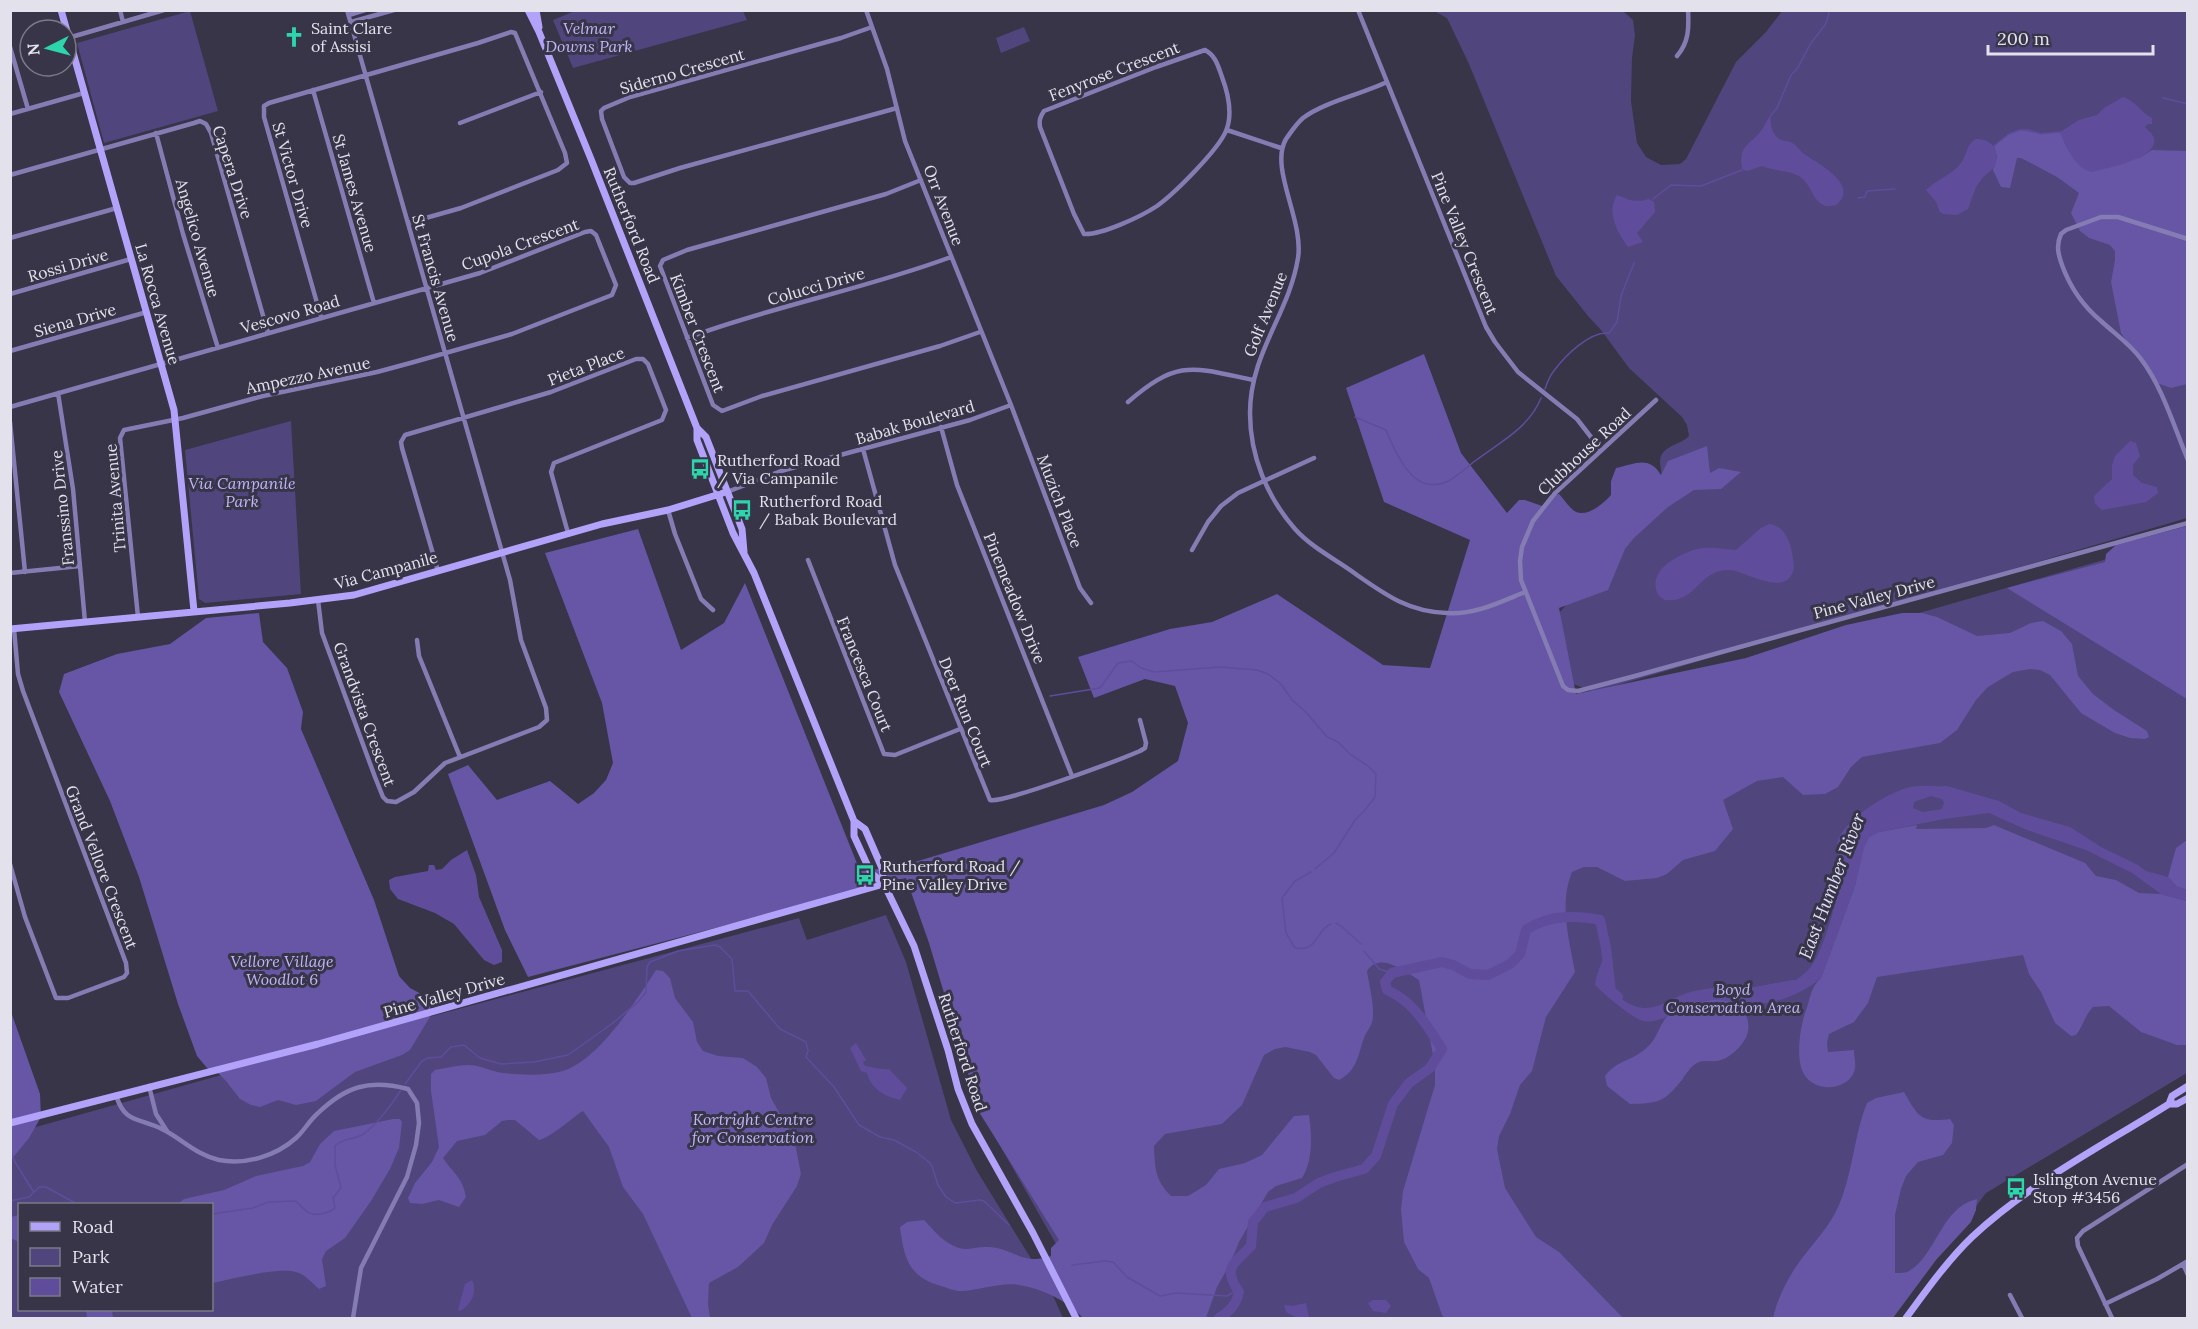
<svg xmlns="http://www.w3.org/2000/svg" width="2198" height="1329" font-family="Lora,serif">
  <style>
    .green { fill: #50457d; fill-rule: evenodd }
    .forest { fill: #6755a5 }
    .water { fill: #5f4d9c; fill-rule: evenodd }
    .lines { fill: none; stroke-linecap: round; stroke-linejoin: round }
    .stream { stroke: #5f4d9c; stroke-width: 1.5 }
    .river { stroke: #5f4d9c; stroke-width: 10 }
    .street { stroke: #857cb3; stroke-width: 4.5 }
    .secondary { stroke: #b2a2f9; stroke-width: 7 }
    .labels { text-anchor: middle; stroke-width: 6; stroke-linejoin: round; paint-order: stroke }
    .poi-label { font-size: 16px; fill: #e2e1ec; stroke: #373547; text-anchor: start }
    .park-label { font-size: 16px; font-style: italic; fill: #c0b6f7; stroke: #373547 }
    .street-label { font-size: 16px; fill: #e2e1ec; stroke: #373547 }
    .water-label { font-size: 18px; font-style: italic; fill: #e1def5; stroke: #373547 }
  </style>
  <rect width="100%" height="100%" fill="#373547"/>
  <path class="green" d="M577 10 743 11 747 20 573 68 553 20Z
    M190 11 218 111 104 143 77 43Z
    M1434 11H1623L1633 20 1635 35 1632 58 1631 101 1637 143 1646 157 1661 165 1680 164 1686 159 1736 62 1766 32 1782 11H2187V518L1594 692 1571 683 1552 621 1591 577 1661 479C1662 473 1660 466 1660 460 1662 445 1681 445 1689 436L1687 425 1682 417 1629 368 1601 330 1588 316 1556 276 1469 64 1447 18Z
    M1024 27 1030 41 1001 53 996 38Z
    M291 421 301 594 205 603 199 599 185 450Z
    M2187 536V1073L1986 1193 1892 1318H1098L977 1105 920 900Z
    M886 915 906 962 951 1120 977 1171 1051 1291 1063 1318H11V1134L425 1018 799 918 807 940ZM20 1204H212V1310H20Z"/>
  <path class="forest" d="M2022 130 2041 134 2060 132 2067 148 2139 158 2152 150 2187 151V384L2171 388 2154 382 2121 333 2111 282 2115 260V251L2110 245 2089 238 2080 231 2071 213 2079 193 2057 177 2021 158H2017L2010 188 2001 187 1993 170 1997 157 1994 146 2009 134Z
    M1424 354 1461 453 1507 513 1519 500H1525L1542 506 1552 495 1559 494C1564 499 1570 509 1576 512 1588 517 1604 503 1611 495V481L1616 468C1635 464 1649 455 1661 475L1668 461 1707 446 1710 473 1719 468 1741 472 1721 489 1694 490 1668 507 1634 538 1625 549 1608 590 1559 608 1576 694 1746 658 1846 625 1902 613H1922L1937 617 1977 636 2010 633 2031 623 2043 621 2061 631 2072 644 2078 676 2093 694 2114 710 2147 731 2149 737 2145 739 2130 738 2115 733 2081 713 2050 675 2040 670 2030 669 2013 672 1988 687 1976 700 1957 730 1940 743 1862 757 1851 767 1838 787 1825 794 1803 795 1783 777 1757 781 1723 800 1733 829 1715 851 1683 860 1667 874 1657 878 1625 881 1597 867H1584L1572 872C1559 904 1569 939 1575 972L1546 1017 1532 1071 1520 1085 1510 1114 1499 1136 1497 1149 1505 1188 1536 1237 1559 1252 1623 1318H1445L1442 1315 1429 1278 1418 1269 1404 1242 1401 1210 1403 1191 1435 1085V1066L1419 980C1404 972 1381 951 1367 971 1369 985 1374 1002 1373 1017 1372 1027 1367 1030 1364 1038 1358 1055 1357 1071 1339 1080L1334 1078 1316 1055 1310 1052 1285 1047 1275 1049 1264 1055 1242 1105 1222 1124 1165 1134 1154 1146C1155 1168 1155 1180 1171 1196H1188L1206 1185 1219 1169 1245 1163 1262 1155 1294 1116 1309 1115C1312 1134 1313 1162 1302 1178L1276 1186 1268 1192 1239 1242 1230 1264 1217 1287 1206 1318H1083C1066 1300 1043 1289 1019 1285 1002 1282 980 1290 963 1291 956 1292 948 1288 941 1286 909 1277 904 1259 900 1227L907 1222 924 1220C932 1228 941 1240 952 1245 965 1253 974 1246 988 1247 1014 1248 1022 1266 1051 1256V1248L1059 1240 974 1104 971 1083 929 943 906 878 528 977 505 930 448 774 468 765 497 800 550 781 578 804 594 793 606 780 613 763 602 703 545 553 638 529 681 650 724 623 745 583 860 871 898 867 1104 805 1132 792 1178 761 1188 723 1175 686 1145 679 1094 698 1078 657 1170 629 1212 622 1277 594 1383 665 1430 668 1470 540 1384 502 1346 388Z
    M2187 526V699L2007 588 2105 562 2106 554 2116 545Z
    M259 613 263 642 287 668 303 712 301 729 374 900 399 976 410 988 429 998 431 1015 410 1050 402 1055 355 1072 316 1101 296 1105 278 1100 260 1107 251 1105 240 1099 226 1081 218 1073 207 1068 197 1056 178 1004 139 877 110 801 59 692 64 674 117 654 170 644 206 618Z
    M1917 825 1916 829 1986 828 1994 825 2085 863 2096 876 2116 880 2139 893 2161 894 2187 901V1045H2177L2141 1032 2109 1006 2093 1007C2083 1018 2084 1025 2076 1035L2071 1036 2055 1023 2041 992 2029 974 2023 955 1877 977 1868 1003 1854 1022 1829 1034 1827 1043 1828 1052 1854 1050C1854 1056 1856 1064 1855 1069 1850 1090 1818 1093 1806 1077 1794 1062 1800 1027 1806 1010 1811 997 1810 988 1821 978L1855 886 1863 848 1869 837 1879 832Z
    M2187 840V890L2176 886 2168 877 2176 848Z
    M656 970 663 971 670 978 675 998 693 1022 697 1042 703 1051 718 1056 743 1058 757 1067 766 1078 771 1098 792 1135 796 1148 801 1174 797 1186 772 1225 764 1243 738 1267 709 1283 708 1304 710 1318H692L643 1214 623 1187 609 1147 583 1111C570 1119 552 1137 539 1140L515 1120H508L502 1121 485 1135 457 1141 443 1158C453 1173 463 1178 466 1197L459 1207 439 1200 422 1204 410 1203 408 1198 415 1183 432 1162 439 1147 431 1091V1074L435 1070C447 1068 465 1063 477 1066 486 1068 494 1072 503 1073 522 1075 545 1076 563 1071 599 1060 637 999 656 970Z
    M1722 999 1741 1004C1745 1012 1750 1021 1748 1031 1746 1044 1729 1060 1716 1061 1706 1062 1702 1059 1694 1065 1689 1069 1685 1075 1682 1080 1663 1103 1659 1103 1630 1104L1607 1086 1605 1076C1617 1060 1629 1062 1644 1050 1657 1040 1656 1032 1665 1019 1674 1005 1706 1000 1722 999Z
    M10 1009 40 1094 41 1117 29 1138 11 1160Z
    M1904 1092C1918 1116 1920 1123 1950 1119L1954 1125 1952 1143 1943 1155 1918 1162 1906 1176 1901 1189 1895 1215V1273C1899 1273 1906 1273 1909 1271 1936 1256 1941 1207 1977 1199L1976 1210 1971 1222 1936 1260 1893 1318H1773C1777 1299 1788 1277 1800 1261 1814 1242 1830 1226 1839 1205 1853 1172 1854 1135 1867 1103L1876 1098Z
    M393 1119H400L402 1122 399 1148 390 1169 371 1201 345 1238 326 1251 322 1259 326 1286 319 1289C312 1283 306 1275 296 1272 278 1267 232 1279 212 1283V1204H178L184 1199 224 1190 256 1176 303 1166 310 1162 320 1144 334 1131Z
    M19 1215H20L19 1242 10 1238 11 1217Z
    M86 1310H112L113 1318H87Z"/>
  <path class="water" d="M2123 97C2136 101 2140 112 2152 118V124H2148L2145 127C2148 131 2153 134 2154 138 2159 159 2107 168 2092 172 2075 169 2066 146 2060 132L2079 120 2097 115 2104 108Z
    M1771 115C1770 123 1771 131 1777 137 1782 142 1789 140 1794 144 1798 147 1800 151 1804 154 1817 163 1861 185 1836 205 1813 212 1814 185 1799 176 1788 170 1773 171 1762 166L1747 171 1742 169C1738 143 1752 145 1763 128 1766 123 1767 119 1771 115Z
    M1976 139C1993 139 2000 151 1995 167L1983 177 1976 187 1968 209 1957 215 1943 214 1940 212 1936 202 1926 190C1936 180 1953 174 1961 163 1967 156 1966 144 1976 139Z
    M1617 195C1629 200 1635 203 1649 199L1654 202 1655 212 1637 233 1643 242 1628 247C1617 232 1606 212 1617 195Z
    M2130 441 2136 443 2140 456 2133 465V475L2142 483 2157 487 2158 493 2146 502 2102 510 2095 504 2094 496 2112 479V465L2115 456Z
    M1769 524C1789 526 1793 552 1794 568 1787 600 1745 570 1729 570 1699 569 1696 604 1665 600 1660 597 1657 595 1656 589 1651 568 1680 554 1697 549 1710 546 1723 549 1736 550L1761 528Z
    M1947 786 1999 801 2021 813 2070 827 2101 847 2138 865 2146 871 2168 877 2176 886 2187 890V901L2161 894 2132 873 2086 850 2027 830 1989 813 1944 819 1879 832 1869 837 1864 848 1855 886 1821 978C1800 996 1767 1008 1740 1003 1725 1001 1714 998 1699 1002 1683 1007 1659 1025 1643 1021 1632 1018 1604 994 1595 985 1596 972 1604 961 1606 948 1609 953 1613 959 1613 965 1612 969 1609 974 1609 978 1608 986 1616 996 1623 1000 1652 1020 1667 997 1694 991 1707 989 1721 986 1735 988 1748 990 1757 994 1770 991 1783 989 1800 979 1809 969 1823 955 1841 890 1841 870 1841 861 1836 851 1837 843 1842 821 1887 793 1907 788 1919 784 1935 787 1947 786ZM1931 796 1942 799 1944 803 1942 809 1923 812 1913 808 1914 802Z
    M467 850 476 875 479 897 502 950V962L494 965 484 960 454 924 435 913 398 899 390 889 389 880 395 877 428 871 429 865H434L436 870 442 869 451 860Z
    M856 1043 866 1060 863 1062 865 1066C873 1067 880 1070 889 1069L907 1088 900 1100C884 1096 871 1089 867 1073L861 1071 850 1048Z
    M472 1280C478 1292 471 1305 460 1311L458 1310 465 1284Z
    M1373 1300H1386L1391 1306 1386 1313 1373 1311 1368 1303Z
    M1306 1303 1309 1317 1297 1318 1286 1312 1284 1305 1292 1306Z"/>
  <g class="lines">
    <path class="stream" d="M2163 98 2188 104
      M1771 115 1777 108 1791 75 1797 69 1811 43 1825 25 1829 14 1828 10
      M1994 146 2009 134 2020 130H2029L2041 134 2060 132
      M1858 198 1865 197 1867 191 1895 189
      M1653 199 1671 185 1701 186 1742 170
      M1545 389C1547 383 1549 377 1553 372 1564 357 1589 331 1609 333L1617 322 1621 296 1634 263
      M1355 417 1386 430C1393 447 1407 480 1427 484 1448 488 1460 472 1475 461 1500 442 1529 428 1541 398
      M1050 696 1100 688 1118 663 1132 661 1141 668 1154 672 1220 667 1257 670 1268 674 1281 684 1292 700 1306 712 1327 737 1338 742 1350 754 1368 766 1376 774 1375 797 1365 810 1355 820 1334 853 1315 869
      M1311 872 1295 881 1282 898 1286 933 1295 948C1319 952 1315 930 1331 924
      M1336 923 1341 926 1361 944
      M1364 951 1379 969 1392 973
      M405 1084 422 1061 428 1058 441 1057 451 1047 464 1045 480 1058 501 1064 534 1062 568 1055 613 1023 639 1001 646 992 647 967 650 962 678 951 715 945 720 947 732 959 735 991H748L780 1029 806 1042 808 1051 806 1057 834 1087 859 1125 880 1137 894 1140 916 1152 929 1162 932 1166 938 1185 946 1197 955 1203 980 1200 984 1201 1009 1225
      M10 1150 15 1162 33 1191
      M10 1201 29 1197 39 1187H46L77 1204
      M212 1214 253 1208 268 1202 296 1201C305 1210 308 1216 321 1214 327 1212 330 1213 335 1208L333 1198 341 1188 335 1165V1146C342 1138 353 1140 362 1135 375 1127 393 1103 401 1090
      M1072 1265 1105 1261 1113 1262 1127 1277 1160 1296 1176 1293 1227 1296 1237 1290"/>
    <path class="river" d="M1734 991 1755 992 1793 985
      M1219 1318C1230 1311 1236 1305 1239 1292 1222 1267 1234 1264 1251 1246L1253 1222 1265 1207 1296 1198 1319 1183 1335 1177 1364 1169 1376 1156 1393 1104 1409 1083 1430 1068 1442 1049C1426 1024 1414 1002 1387 990L1385 982 1392 973 1442 962 1453 965 1470 974 1488 975 1510 964 1520 954 1526 930C1548 915 1575 915 1600 920L1606 948 1611 991 1618 997"/>
    <path class="street" d="M120 10 123 22
      M866 10 887 69 905 141 1011 405 1080 588 1091 603
      M1358 10 1486 327 1495 342 1518 372 1577 419 1601 450
      M349 15 365 10
      M351 22 394 10
      M872 27 841 38 630 97 604 108 601 111 602 119 624 177 630 183H634L680 168 897 108
      M68 38 164 10
      M10 47 28 109
      M1205 50C1216 56 1218 66 1222 77 1228 93 1233 114 1226 131 1218 150 1175 193 1157 206 1142 216 1102 235 1084 234L1074 214 1040 127C1039 120 1040 117 1044 111L1156 67Z
      M1677 56C1689 42 1689 28 1688 10
      M1387 82C1362 94 1324 102 1303 118 1296 124 1291 132 1286 139 1269 168 1304 220 1298 258 1289 314 1250 353 1250 413 1250 456 1267 497 1295 529 1312 548 1337 560 1357 575 1387 596 1410 612 1447 613 1475 615 1500 602 1525 592
      M313 90 374 303
      M10 114 84 93
      M460 123 541 92
      M1227 130 1281 148
      M156 133 183 234 218 348
      M10 175 194 123 200 121 206 124 211 133 268 333
      M921 180 886 194 687 250 663 260 660 266 713 405 722 411 762 396 940 346 980 332
      M10 238 117 208
      M2188 239 2118 217H2101L2066 230 2061 234C2056 245 2058 254 2062 265 2070 287 2083 306 2101 321 2115 334 2130 344 2141 359 2163 388 2174 427 2188 460
      M10 294 131 259
      M321 317 264 117V106L269 103 478 43 511 32 515 33 565 153 567 163 558 170 461 208 408 223
      M687 338C773 306 865 289 951 257
      M10 351 147 312
      M58 393 73 489 85 622
      M1656 400 1555 493 1533 521 1522 547 1520 561 1521 580 1563 686 1568 690 1578 691 1635 676 2188 523
      M1128 402C1178 359 1192 367 1253 380
      M10 407 480 273 585 232 591 231 596 235 616 285 612 295 512 334 414 362 377 372 263 396 183 418 124 430 120 438 138 617
      M10 422 25 572
      M941 427 957 485 1072 776
      M863 449 895 565 990 800C1005 803 1119 760 1140 751L1145 748 1146 743 1140 720
      M727 492 781 471 970 420 1011 405
      M668 510 675 534 701 599 713 610
      M1192 550 1208 522 1221 506 1238 493 1314 458
      M808 560 884 754 895 755 960 729
      M438 571 402 448 401 442 405 435 551 392 636 359H643L648 364 666 410 662 420 554 463 551 472 568 533
      M10 573 80 566
      M318 600 322 633 375 777 383 797 387 801 396 802 414 792 445 763 539 727 547 720 546 708 521 640 510 580 347 10
      M417 640 419 656 460 757
      M10 864 25 917 56 998H68L124 977 127 973 126 963 23 691 18 674 14 629
      M149 1086 156 1114 167 1131
      M116 1095C125 1125 140 1117 164 1130 183 1140 197 1155 219 1160 246 1165 276 1156 296 1138 304 1131 309 1121 317 1114 346 1086 369 1079 408 1089L417 1103 419 1123 416 1145 407 1177 361 1268 353 1318
      M2183 1264 2188 1275
      M2010 1295 2022 1318
      M2105 1304 2157 1279 2188 1261
      M2112 1318 2078 1246 2077 1238 2083 1231 2188 1164"/>
    <path class="secondary" d="M61 10 174 410 194 611
      M528 10 539 32 591 159 697 428 706 437 742 529 744 552
      M536 10 539 27
      M697 428V440L733 533 754 573 854 821V836L871 873 884 884
      M10 629 290 603 354 595 602 524 668 510 723 493
      M854 821 865 829 882 868 884 884 914 946 948 1050 958 1089 972 1124 1033 1233 1076 1318
      M2169 1104 2172 1096 2188 1086
      M10 1123 318 1044 884 884
      M1906 1318C1926 1291 1947 1261 1972 1237 2030 1183 2102 1146 2169 1104H2177L2188 1098"/>
  </g>
  <defs>
    <g id="church-bare" transform="scale(1.62)"><path d="M-1.2-6h2.4v3.5h3.3v2.4h-3.3V6h-2.4V-.1h-3.3v-2.4h3.3Z" fill="#2cd5ab" stroke="#373547" stroke-width="2.5" paint-order="stroke"/></g>
    <g id="bus-bare" transform="scale(1.62)"><path d="M-5-6H5V4H4V6H2V4H-2V6H-4V4H-5ZM-3.5-4V0h7V-4ZM-3.5 1.2v1.5H-2V1.2ZM2 1.2v1.5H3.5V1.2Z" fill="#2cd5ab" stroke="#373547" stroke-width="2.5" paint-order="stroke"/></g>
  </defs>
  <g fill-rule="evenodd">
    <use href="#church-bare" x="294" y="37"/>
    <use href="#bus-bare" x="700" y="469"/>
    <use href="#bus-bare" x="742" y="510"/>
    <use href="#bus-bare" x="865" y="875"/>
    <use href="#bus-bare" x="2016" y="1188"/>
  </g>
  <g class="labels">
    <g class="poi-label">
      <text x="311" y="34">Saint Clare<tspan x="311" dy="18">of Assisi</tspan></text>
      <text x="717" y="466">Rutherford Road<tspan x="717" dy="18">/ Via Campanile</tspan></text>
      <text x="759" y="507">Rutherford Road<tspan x="759" dy="18">/ Babak Boulevard</tspan></text>
      <text x="882" y="872">Rutherford Road /<tspan x="882" dy="18">Pine Valley Drive</tspan></text>
      <text x="2033" y="1185">Islington Avenue<tspan x="2033" dy="18">Stop #3456</tspan></text>
    </g>
    <g class="park-label">
      <text x="589" y="34">Velmar<tspan x="589" dy="18">Downs Park</tspan></text>
      <text x="242" y="489">Via Campanile<tspan x="242" dy="18">Park</tspan></text>
      <text x="282" y="967">Vellore Village<tspan x="282" dy="18">Woodlot 6</tspan></text>
      <text x="1733" y="995">Boyd<tspan x="1733" dy="18">Conservation Area</tspan></text>
      <text x="753" y="1125">Kortright Centre<tspan x="753" dy="18">for Conservation</tspan></text>
    </g>
    <g class="street-label">
      <text transform="translate(682 71) rotate(-16)" y="6">Siderno Crescent</text>
      <text transform="translate(1114 71) rotate(-21)" y="6">Fenyrose Crescent</text>
      <text transform="translate(233 172) rotate(72)" y="6">Capera Drive</text>
      <text transform="translate(293 175) rotate(74)" y="6">St Victor Drive</text>
      <text transform="translate(355 193) rotate(74)" y="6">St James Avenue</text>
      <text transform="translate(944 205) rotate(69)" y="6">Orr Avenue</text>
      <text transform="translate(632 225) rotate(68)" y="6">Rutherford Road</text>
      <text transform="translate(198 238) rotate(74)" y="6">Angelico Avenue</text>
      <text transform="translate(1465 243) rotate(68)" y="6">Pine Valley Crescent</text>
      <text transform="translate(520 244) rotate(-20)" y="6">Cupola Crescent</text>
      <text transform="translate(68 265) rotate(-16)" y="6">Rossi Drive</text>
      <text transform="translate(436 278) rotate(74)" y="6">St Francis Avenue</text>
      <text transform="translate(816 286) rotate(-16)" y="6">Colucci Drive</text>
      <text transform="translate(158 304) rotate(74)" y="6">La Rocca Avenue</text>
      <text transform="translate(290 314) rotate(-16)" y="6">Vescovo Road</text>
      <text transform="translate(1265 314) rotate(-68)" y="6">Golf Avenue</text>
      <text transform="translate(75 320) rotate(-16)" y="6">Siena Drive</text>
      <text transform="translate(698 333) rotate(69)" y="6">Kimber Crescent</text>
      <text transform="translate(586 366) rotate(-21)" y="6">Pieta Place</text>
      <text transform="translate(308 375) rotate(-12)" y="6">Ampezzo Avenue</text>
      <text transform="translate(915 422) rotate(-16)" y="6">Babak Boulevard</text>
      <text transform="translate(1584 451) rotate(-43)" y="6">Clubhouse Road</text>
      <text transform="translate(115 498) rotate(-95)" y="6">Trinita Avenue</text>
      <text transform="translate(1060 501) rotate(69)" y="6">Muzich Place</text>
      <text transform="translate(62 508) rotate(-96)" y="6">Franssino Drive</text>
      <text transform="translate(386 570) rotate(-15)" y="6">Via Campanile</text>
      <text transform="translate(1874 597) rotate(-15)" y="6">Pine Valley Drive</text>
      <text transform="translate(1015 598) rotate(68)" y="6">Pinemeadow Drive</text>
      <text transform="translate(865 674) rotate(68)" y="6">Francesca Court</text>
      <text transform="translate(966 712) rotate(68)" y="6">Deer Run Court</text>
      <text transform="translate(365 714) rotate(70)" y="6">Grandvista Crescent</text>
      <text transform="translate(102 867) rotate(69)" y="6">Grand Vellore Crescent</text>
      <text transform="translate(444 995) rotate(-16)" y="6">Pine Valley Drive</text>
      <text transform="translate(963 1052) rotate(72)" y="6">Rutherford Road</text>
    </g>
    <g class="water-label">
      <text transform="translate(1832 886) rotate(-69)" y="6">East Humber River</text>
    </g>
  </g>
  <rect width="2198" height="1329" fill="none" stroke="#e2e1ec" stroke-width="24"/>
  <rect x="18" y="1203" width="195" height="108" fill="#373547" stroke="#7b7a89" stroke-width="1.5"/>
  <rect x="30" y="1222" width="30" height="9" fill="#b2a2f9" stroke="#7b7a89" stroke-width="1.5"/>
  <text x="72" y="1233" font-size="18" fill="#e2e1ec">Road</text>
  <rect x="30" y="1248" width="30" height="18" fill="#50457d" stroke="#7b7a89" stroke-width="1.5"/>
  <text x="72" y="1263" font-size="18" fill="#e2e1ec">Park</text>
  <rect x="30" y="1278" width="30" height="18" fill="#5f4d9c" stroke="#7b7a89" stroke-width="1.5"/>
  <text x="72" y="1293" font-size="18" fill="#e2e1ec">Water</text>
  <g transform="translate(48 48) rotate(264)"><circle r="28" fill="#373547" stroke="#7b7a89" stroke-width="1.5"/>
  <path d="M0-4.5L10 22L0 15L-10 22Z" fill="#2cd5ab"/>
  <text y="-9" font-size="16" font-weight="bold" text-anchor="middle" fill="#e2e1ec">N</text>
  </g>
  <path d="M1988 45v9h165v-9" fill="none" stroke="#e2e1ec" stroke-width="3"/>
  <text x="1997" y="45" font-size="18" fill="#e2e1ec" stroke="#373547" stroke-width="4.5" paint-order="stroke">200 m</text>
</svg>
